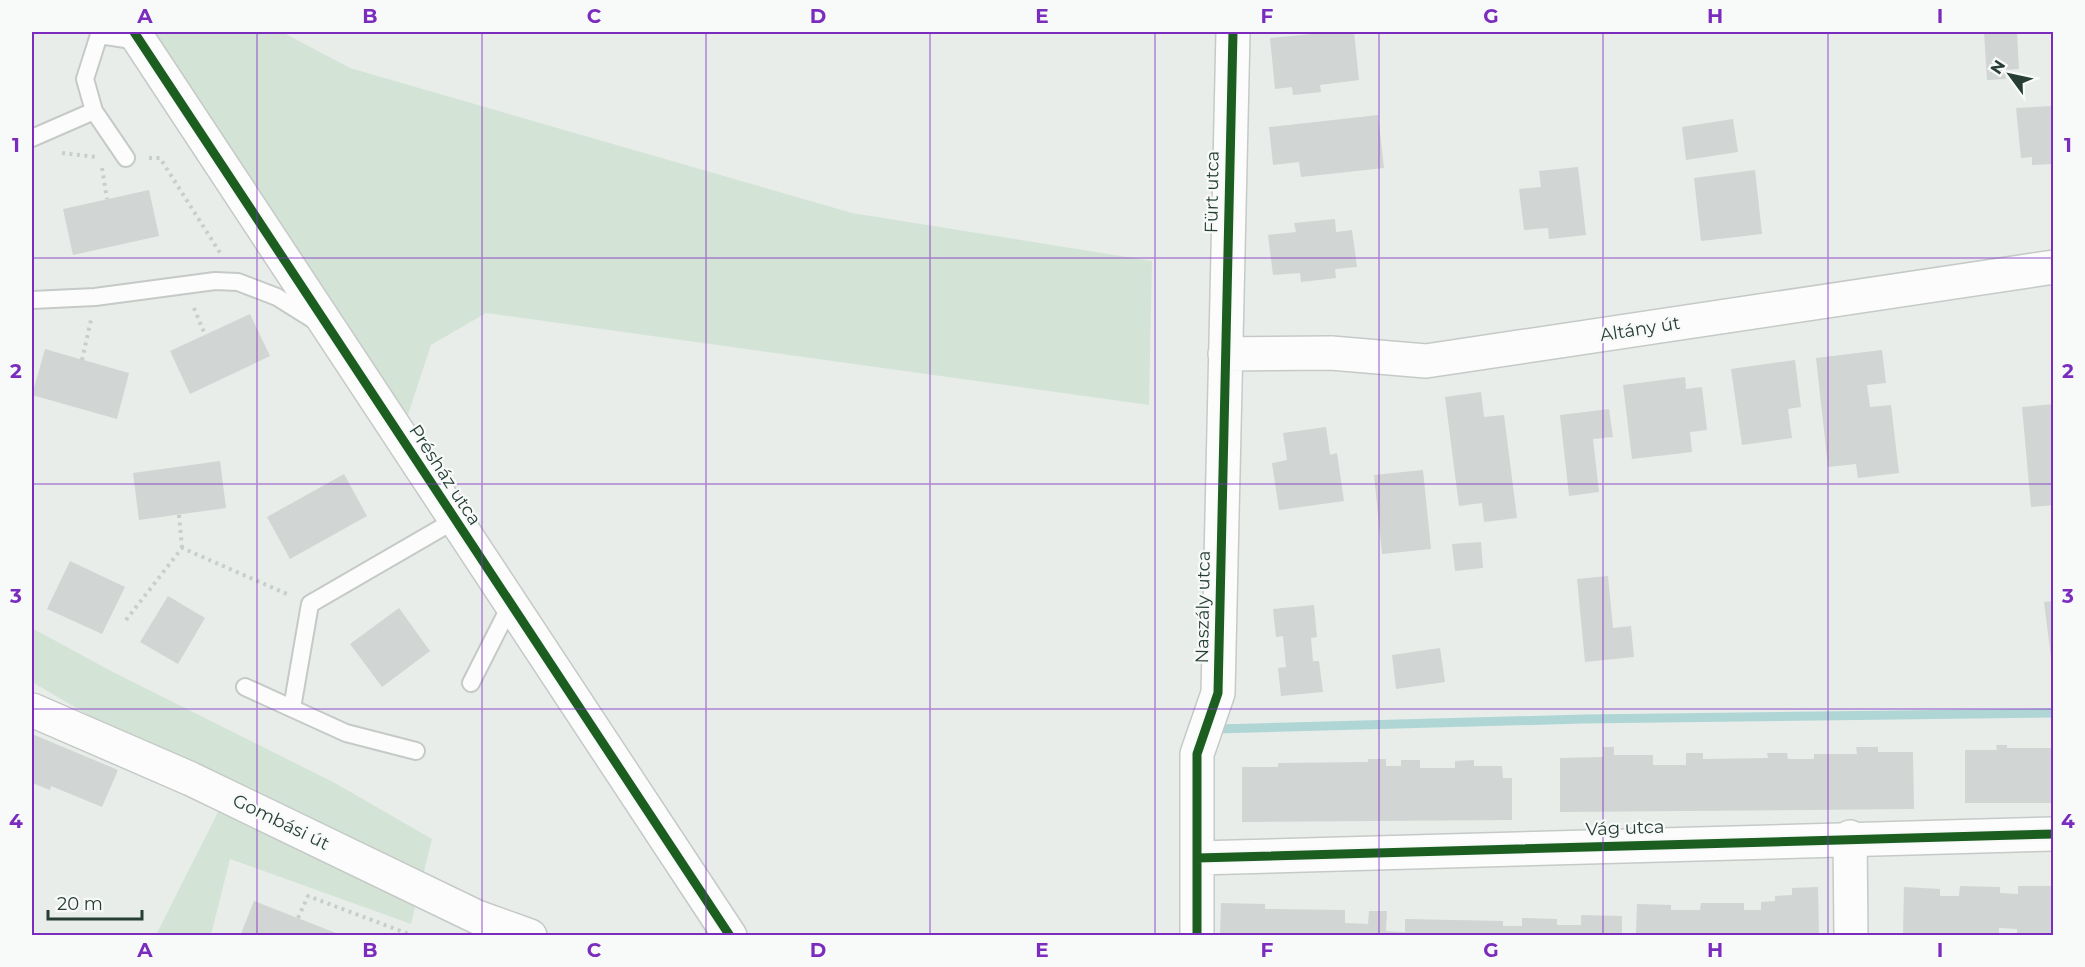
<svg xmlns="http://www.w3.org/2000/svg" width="2085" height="967" font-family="Montserrat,sans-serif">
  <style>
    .green { fill: #d3e4d6 }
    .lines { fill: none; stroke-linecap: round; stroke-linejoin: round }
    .stream { stroke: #afd6d5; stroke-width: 9 }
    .building { fill: #d1d5d3 }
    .lane-casing { stroke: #c5cac7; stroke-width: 20 }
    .street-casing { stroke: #c5cac7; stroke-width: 36 }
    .path { stroke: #c8ceca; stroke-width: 4; stroke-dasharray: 3 4.5; stroke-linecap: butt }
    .lane { stroke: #fcfcfc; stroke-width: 16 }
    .street { stroke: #fcfcfc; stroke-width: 33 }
    .cycleway-casing { stroke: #f7faf8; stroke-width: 13 }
    .cycleway { stroke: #1b5e20; stroke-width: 9 }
    .grid { fill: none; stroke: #7b2cbf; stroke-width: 1.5; stroke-opacity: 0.55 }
    .labels { text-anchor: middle; stroke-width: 4.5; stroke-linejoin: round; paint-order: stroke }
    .street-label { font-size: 18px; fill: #273e35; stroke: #f7faf8 }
    .neatline { fill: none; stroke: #7b2cbf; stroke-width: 2 }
    .grid-label { font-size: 20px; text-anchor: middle; font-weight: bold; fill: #7b2cbf }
  </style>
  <rect width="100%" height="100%" fill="#e8edea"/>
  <path class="green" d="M151 32H282L350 68 852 213 1152 261 1149 405 486 313 431 345 405 424Z
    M32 628 111 671 335 783 432 839 411 924 230 859 211 935H156L226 796 32 682Z"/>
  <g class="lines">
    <path class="stream" d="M1216 729 1584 719 2054 713"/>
  </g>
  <path class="building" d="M1332 32H1354L1359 80 1320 85 1321 92 1293 95 1292 87 1275 89 1270 38Z
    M1984 32H2017L2019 69 2005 70 2006 79 1987 80Z
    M2052 106 2054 164 2032 165V157L2021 158 2016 108Z
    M1378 115 1384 168 1301 177 1299 162 1273 165 1269 127Z
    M1733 119 1738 152 1686 160 1682 127Z
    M1578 167 1586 235 1549 239 1548 228 1524 230 1519 189 1541 187 1539 171Z
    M1755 170 1762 234 1701 241 1694 178Z
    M149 190 159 236 73 255 63 209Z
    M1335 219 1336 232 1352 230 1357 267 1335 269 1336 278 1301 282 1300 273 1273 275 1268 235 1296 232 1294 223Z
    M250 314 270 356 190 394 170 351Z
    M45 349 129 373 117 419 32 395Z
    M1882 350 1886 383 1867 385 1870 407 1891 405 1899 473 1858 478 1856 464 1828 467 1816 358Z
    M1795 360 1801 407 1788 409 1792 438 1742 445 1731 369Z
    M1685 377 1686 389 1702 387 1707 430 1690 432 1692 452 1632 459 1623 385Z
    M1481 392 1484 417 1504 415 1517 518 1484 522 1482 503 1459 506 1445 397Z
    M2054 404V505L2031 507 2022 407Z
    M1609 409 1613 437 1593 439 1599 492 1569 496 1560 415Z
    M1326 427 1330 455 1337 453 1344 501 1279 510 1272 463 1287 460 1283 433Z
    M220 461 226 508 139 520 133 473Z
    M1423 470 1431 549 1382 554 1374 475Z
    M344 474 367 516 290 559 267 517Z
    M1481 542 1483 568 1455 571 1452 544Z
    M70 561 125 587 102 634 47 609Z
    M1608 576 1613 628 1631 626 1634 657 1585 662 1577 579Z
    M168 596 205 618 178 664 140 642Z
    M2054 601V656L2051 657 2044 602Z
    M1314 605 1317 637 1311 638 1313 661H1319L1323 692 1281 696 1278 668 1286 667 1283 636 1276 637 1273 609Z
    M399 608 430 651 382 687 350 644Z
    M1440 648 1445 682 1396 689 1392 655Z
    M32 734 118 770 102 807 51 786 50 790 32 783Z
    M1996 745H2007V748H2054V803H1965V750H1997Z
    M1603 747H1614V755H1653V765H1686V753H1703V759L1768 758 1767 753H1787L1788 759H1814V754H1857L1856 747H1878V752H1913L1914 809 1560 812V758L1603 757Z
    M1368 759H1386V766H1401V760H1420V768H1455V761L1474 760V766H1502L1503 778H1512V820L1242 822V767H1278V763L1368 762Z
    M1960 886 2000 887V893L2018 894V886H2054V936H2017V929L1999 928V936H1903L1904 887 1940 889V896H1959Z
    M1818 887 1819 936H1220L1221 903 1265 904V909L1345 910V923L1368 924 1369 911H1387L1386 931 1405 932V919L1503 921V926H1522V918L1557 919V925H1581V915L1622 916V933H1636L1637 904 1671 905V910H1700L1701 903H1744V910H1761V902L1775 901V896L1792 895V888Z
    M254 901 341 935V936H240Z"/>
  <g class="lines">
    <g class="lane-casing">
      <path id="lane" d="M32 138 94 111
        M126 158 94 111 85 79 99 35 139 41
        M32 300 95 297 215 281 238 282 277 297 317 322
        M471 683 511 604
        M245 687 346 733 416 751
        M292 708 310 604 455 520"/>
    </g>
    <g class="street-casing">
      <path id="street" d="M134 32 730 936
        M1225 354 1331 353 1426 361 2054 267
        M32 710 191 779 477 917 530 936
        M1850 837 1851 936
        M1197 858 2054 834
        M1197 936V754L1218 693 1233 32"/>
    </g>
    <path class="path" d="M62 153 96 157
      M149 158H160L222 256
      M102 168 107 199
      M194 308 205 335
      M82 360 91 320
      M179 515 182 548
      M126 620 182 548 287 594
      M298 918 308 896 414 936"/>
    <use href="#lane" class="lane"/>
    <use href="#street" class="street"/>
    <g class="cycleway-casing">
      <path id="cycleway" d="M134 32 730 936
        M1197 858 2054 834
        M1197 936V754L1218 693 1233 32"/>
    </g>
    <use href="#cycleway" class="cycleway"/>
  </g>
  <path class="grid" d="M257 32V936M482 32V936M706 32V936M930 32V936M1155 32V936M1379 32V936M1603 32V936M1828 32V936M32 258H2054M32 484H2054M32 709H2054"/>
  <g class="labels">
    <g class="street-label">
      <text transform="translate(1212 192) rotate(-89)" y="6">Fürt utca</text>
      <text transform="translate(1640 329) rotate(-9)" y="6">Altány út</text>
      <text transform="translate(445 475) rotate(57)" y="6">Présház utca</text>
      <text transform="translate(1203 607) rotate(-89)" y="6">Naszály utca</text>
      <text transform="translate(281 822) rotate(26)" y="6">Gombási út</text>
      <text transform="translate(1625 828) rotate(-2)" y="6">Vág utca</text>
    </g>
  </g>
  <rect width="2085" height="967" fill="none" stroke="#f7faf8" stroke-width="66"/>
  <g transform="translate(2010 75) rotate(303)" stroke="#f7faf8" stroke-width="4.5" paint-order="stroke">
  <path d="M0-4.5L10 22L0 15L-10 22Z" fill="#273e35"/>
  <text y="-9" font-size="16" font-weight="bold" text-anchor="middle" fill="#273e35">N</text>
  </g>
  <path d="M48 910v9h94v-9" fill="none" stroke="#273e35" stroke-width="3"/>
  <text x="57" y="910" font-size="18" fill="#273e35" stroke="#f7faf8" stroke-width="4.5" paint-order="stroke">20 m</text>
  <rect x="33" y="33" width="2019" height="901" class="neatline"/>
  <g class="grid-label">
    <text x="145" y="23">A</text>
    <text x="370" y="23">B</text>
    <text x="594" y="23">C</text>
    <text x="818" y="23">D</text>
    <text x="1042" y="23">E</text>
    <text x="1267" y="23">F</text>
    <text x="1491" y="23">G</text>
    <text x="1715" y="23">H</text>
    <text x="1940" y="23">I</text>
    <text x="16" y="152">1</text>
    <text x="2068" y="152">1</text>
    <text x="16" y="378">2</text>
    <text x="2068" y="378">2</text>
    <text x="16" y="603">3</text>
    <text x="2068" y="603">3</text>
    <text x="16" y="828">4</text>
    <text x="2068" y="828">4</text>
    <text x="145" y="957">A</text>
    <text x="370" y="957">B</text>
    <text x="594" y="957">C</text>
    <text x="818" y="957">D</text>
    <text x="1042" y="957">E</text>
    <text x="1267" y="957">F</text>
    <text x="1491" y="957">G</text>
    <text x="1715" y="957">H</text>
    <text x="1940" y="957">I</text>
  </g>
</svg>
